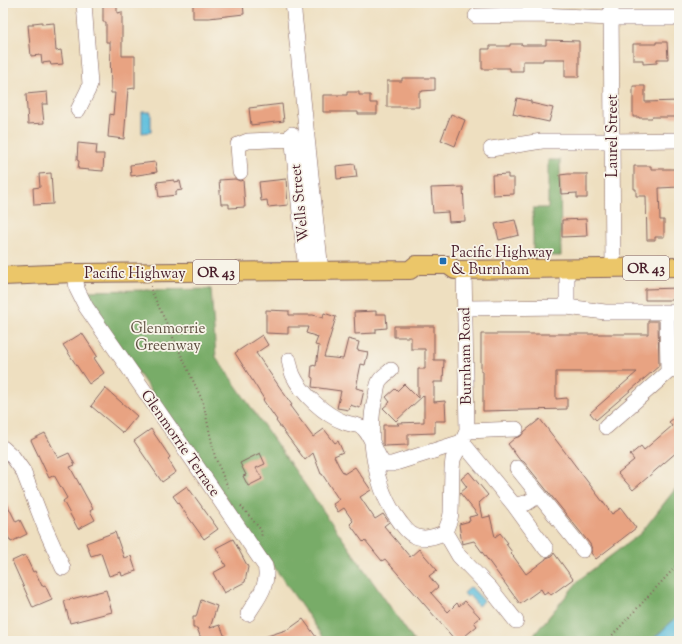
<svg xmlns="http://www.w3.org/2000/svg" width="682" height="644" font-family="'Sorts Mill Goudy',serif">
  <style>
    .forest { fill: #78ac68; stroke: #61664a }
    .water { fill: #5fbfdd; stroke: #546f84 }
    .building { fill: #e8a382 }
    .lines { fill: none; stroke-linecap: round; stroke-linejoin: round }
    .minor-casing { stroke: #83625f; stroke-width: 16 }
    .major-casing { stroke: #83625f; stroke-width: 20 }
    .path { stroke: #83625f; stroke-width: 2; stroke-dasharray: 1 3; stroke-linecap: butt }
    .minor { stroke: #fff; stroke-width: 15 }
    .major { stroke: #ebc669; stroke-width: 18 }
    .poi-dot { fill: #1f6fb2; stroke: #f7f3e8; stroke-width: 1.5 }
    .labels { text-anchor: middle; stroke-width: 3.5; stroke-linejoin: round; paint-order: stroke }
    .shield { fill: #f7f3e8; stroke: #7e5f64; stroke-width: 1 }
    .shield-label { font-size: 14px; font-weight: bold; fill: #4a1f2b }
    .street-label { font-size: 15px; fill: #4a1f2b; stroke: #f7f3e8 }
    .poi-label { font-size: 15px; fill: #4a1f2b; stroke: #f7f3e8; text-anchor: start }
    .park-label { font-size: 15px; fill: #605142; stroke: #f7f3e8 }
  </style>
  <rect width="100%" height="100%" fill="#f7f3e8"/>
  <filter id="ink" filterUnits="userSpaceOnUse"><feTurbulence type="fractalNoise" baseFrequency=".025" numOctaves="2"/><feDisplacementMap in="SourceGraphic" scale="8" xChannelSelector="R" yChannelSelector="G"/><feConvolveMatrix kernelMatrix="1 2 1 2 8 2 1 2 1" color-interpolation-filters="sRGB"/></filter>
  <filter id="wash" filterUnits="userSpaceOnUse"><feTurbulence type="fractalNoise" baseFrequency=".012" numOctaves="4" result="noise"/><feDisplacementMap in="SourceGraphic" scale="16" xChannelSelector="R" yChannelSelector="G"/><feGaussianBlur stdDeviation="0.9" result="paint"/><feColorMatrix in="noise" values="0 0 0 0 0 0 0 0 0 0 0 0 0 0 0 0 0 1.4 0 .05"/><feComposite in="paint" operator="in"/></filter>
  <g filter="url(#wash)">
    <rect width="100%" height="100%" fill="#eedfc0"/>
    <path class="forest" d="M548 160H560L561 256H533V208H548Z
      M211 289 216 357 414 641H326L81 291Z
      M679 484V615L651 641H529L580 579 641 533Z"/>
    <path class="water" d="M142 112H151V132L142 133Z
      M471 587 484 601 478 606 469 595 467 597 464 593Z
      M679 615V641H651Z"/>
    <g id="blocks">
      <path class="building" d="M193 3H243L244 14 209 18H193Z
        M103 5H117V13L122 12V56H135V88L128 89 124 139 108 137 110 114 113 115 115 93H111L110 42H106V22H103Z
        M42 22V24L54 23 56 51 61 50 63 64 51 65 50 62 42 63 41 55 31 56 28 25H33V23Z
        M546 40 579 41V77H565V59H543V61H523V71H510V68H493V69H482V49H490V46H510V44H522V45H546Z
        M656 42H667L668 59H657V63L643 64V60H633V44H656Z
        M402 78H435V90L422 91V92H419V107H387V81H402Z
        M633 86H645V102L679 101V117H652V118H639V117H633Z
        M47 92 48 104H42L44 123 28 124 26 94Z
        M347 92H359V95H370V103H377V114H358V112H323V95H347Z
        M517 98 531 101V103L553 108 549 122 513 114Z
        M282 104 284 121 251 125 249 108Z
        M451 114 465 120 455 146 441 140Z
        M78 143 97 145 96 154H104L103 171 78 169 79 161 77 160Z
        M155 162 157 172 131 176 130 165Z
        M355 164 357 177 337 179 336 166Z
        M634 166H651V169H679V187L659 188 660 220H664V237H655V240H647L646 196H636V189H634Z
        M51 173 53 204 34 205 33 188 40 187 39 174Z
        M508 174V178H514V194L493 195 492 175Z
        M568 174H587V198H577V193L561 194 560 175Z
        M235 179 240 181 243 180 245 207 229 208V204H221L219 180Z
        M286 179 288 205 268 207 267 200 261 201 259 182Z
        M174 180V182L180 181 182 190 176 191V195L159 197 157 182Z
        M463 187 465 221 449 222 448 212 433 213 431 188Z
        M586 219 587 236 562 237V220Z
        M515 220 519 235 499 240 495 224Z
        M679 288V300H645V289Z
        M266 310 289 311V315H313L323 318 324 313 336 317 324 357 343 359 348 339 359 342 357 350 368 352 365 365 361 364 356 388 364 390 360 408 350 405 349 410 337 408 341 391 312 387 313 378 311 377 312 365 316 366 319 346 315 345 318 337 306 333 308 327H288V334L266 333Z
        M376 311V314H386L387 328 376 329V333L355 334 354 312Z
        M648 321H658L659 366 596 420 590 413 637 372H556V399L567 398V409L483 411V372H481V334H648Z
        M394 326H434V360H444L443 382H434V402L445 401 446 421H435V433L408 434V445L384 446 383 444V425H399L397 423 424 422V395L396 421 383 408 390 402 386 397 395 389 397 391 404 384 418 398V369H425V349H411V337H394Z
        M82 333 97 356 94 358 104 373 89 384 63 345Z
        M262 335 268 345 256 353 292 405 290 406 313 437 324 429 335 443 338 441 343 452 334 456 339 466 344 474 355 467 371 490 360 497 375 519 383 514 389 522 384 526 410 557 419 549 437 570 429 576 438 587 431 593 448 612 457 603 459 606 465 601 480 617 474 622 477 626 459 641H456L385 559 382 561 365 540 363 542 350 524 353 521 344 508 338 512 333 504 339 500 322 474H321L313 453 305 460 276 421 277 420 263 400 264 399 235 353Z
        M105 388 137 416 123 433 91 406Z
        M679 414V450L633 490 618 473 634 460 630 455 641 446 644 450 672 426 669 422Z
        M540 419 612 514 621 508 636 528 596 559 591 553 592 549 590 544 524 462 519 459 508 444 515 438 521 436 525 431Z
        M151 429 170 457 168 459 176 472 162 482 134 441Z
        M45 433 58 458 69 453 75 465 70 467 93 509 90 511 95 520 78 529 63 501 67 498 54 475 49 478 31 440Z
        M260 453 265 464 256 468 262 479 248 486 243 476 246 475 240 463Z
        M469 472 488 495 479 503 482 518 490 516 495 537 500 533 508 543 506 544 512 552 511 553 526 574 546 559V558L552 556 554 553 573 579 551 595 548 591 544 594 541 589 520 604 474 541 462 544 459 524 470 521 469 517 478 515 460 493 467 487 461 479Z
        M187 486 218 529 204 539 173 496Z
        M3 496 16 522 20 520 27 534 11 542 3 527Z
        M115 532 124 558 131 556 136 571 122 576 121 572 109 576 101 553 91 556 86 543Z
        M233 539 248 567 245 582 224 593 213 573 226 566 216 548Z
        M25 555 33 572 35 571 42 586 45 585 52 600 33 608 12 561Z
        M106 590 112 612 70 623 64 601Z
        M201 600 217 606 210 628 220 625 225 637 214 641H202L197 628H193V617H196Z
        M303 619 319 641H258V639L289 629Z"/>
    </g>
  </g>
  <g filter="url(#ink)">
    <use href="#blocks" fill-opacity="0" stroke="#83625f" stroke-width="1"/>
    <g class="lines">
      <g class="minor-casing">
        <path id="minor" d="M293 3 321 271
          M611 3 613 268
          M476 16 537 15 612 18H679
          M78 110 88 90 90 84 84 3
          M292 134 306 271
          M491 149 542 141H612L679 140
          M240 172 238 145 248 141 292 139
          M75 273 77 289 86 307 196 465 265 566C270 585 257 599 248 614
          M567 307 605 312H679
          M465 308 567 307V269
          M667 312 668 372
          M289 360C290 365 291 370 293 375 301 393 325 415 344 422 350 425 360 424 364 429 374 439 375 455 384 464H392L462 442
          M391 370C388 373 383 376 380 380 377 384 377 390 376 395 365 434 375 490 400 522 404 527 408 533 413 535 423 541 435 537 445 532L450 519 451 513 452 469 453 459 462 442 467 431 464 270
          M606 427 668 372 679 366
          M467 431 516 429
          M462 442 514 505 527 503 539 495
          M3 448 13 457 23 471 46 530 63 568
          M517 468 583 550
          M514 505 546 549
          M445 532 459 556 490 588 516 621"/>
      </g>
      <g class="major-casing">
        <path id="major" d="M3 276 75 273 410 270 416 265H448L455 270 679 267"/>
      </g>
      <path class="path" d="M151 286V290L203 402 215 457 229 490
        M241 506 261 530 262 533 261 538
        M607 641 679 563"/>
      <use href="#minor" class="minor"/>
      <use href="#major" class="major"/>
    </g>
  </g>
  <rect class="poi-dot" x="439" y="257" width="8" height="8" rx="2"/>
  <g class="labels">
    <g class="shield">
      <rect x="623" y="256" width="46" height="24" rx="3"/>
      <rect x="193" y="260" width="46" height="24" rx="3"/>
    </g>
    <g class="shield-label">
      <text x="646" y="273">OR 43</text>
      <text x="216" y="277">OR 43</text>
    </g>
    <g class="street-label">
      <text transform="translate(612 136) rotate(-90)" y="5">Laurel Street</text>
      <text transform="translate(299 203) rotate(-96)" y="5">Wells Street</text>
      <text x="135" y="278">Pacific Highway</text>
      <text transform="translate(465 356) rotate(-91)" y="5">Burnham Road</text>
      <text transform="translate(181 443) rotate(55)" y="5">Glenmorrie Terrace</text>
    </g>
    <g class="poi-label">
      <text x="451" y="257">Pacific Highway<tspan x="451" dy="17">&amp; Burnham</tspan></text>
    </g>
    <g class="park-label">
      <text x="168" y="333">Glenmorrie<tspan x="168" dy="17">Greenway</tspan></text>
    </g>
  </g>
  <rect width="682" height="644" fill="none" stroke="#f7f3e8" stroke-width="16"/>
</svg>
